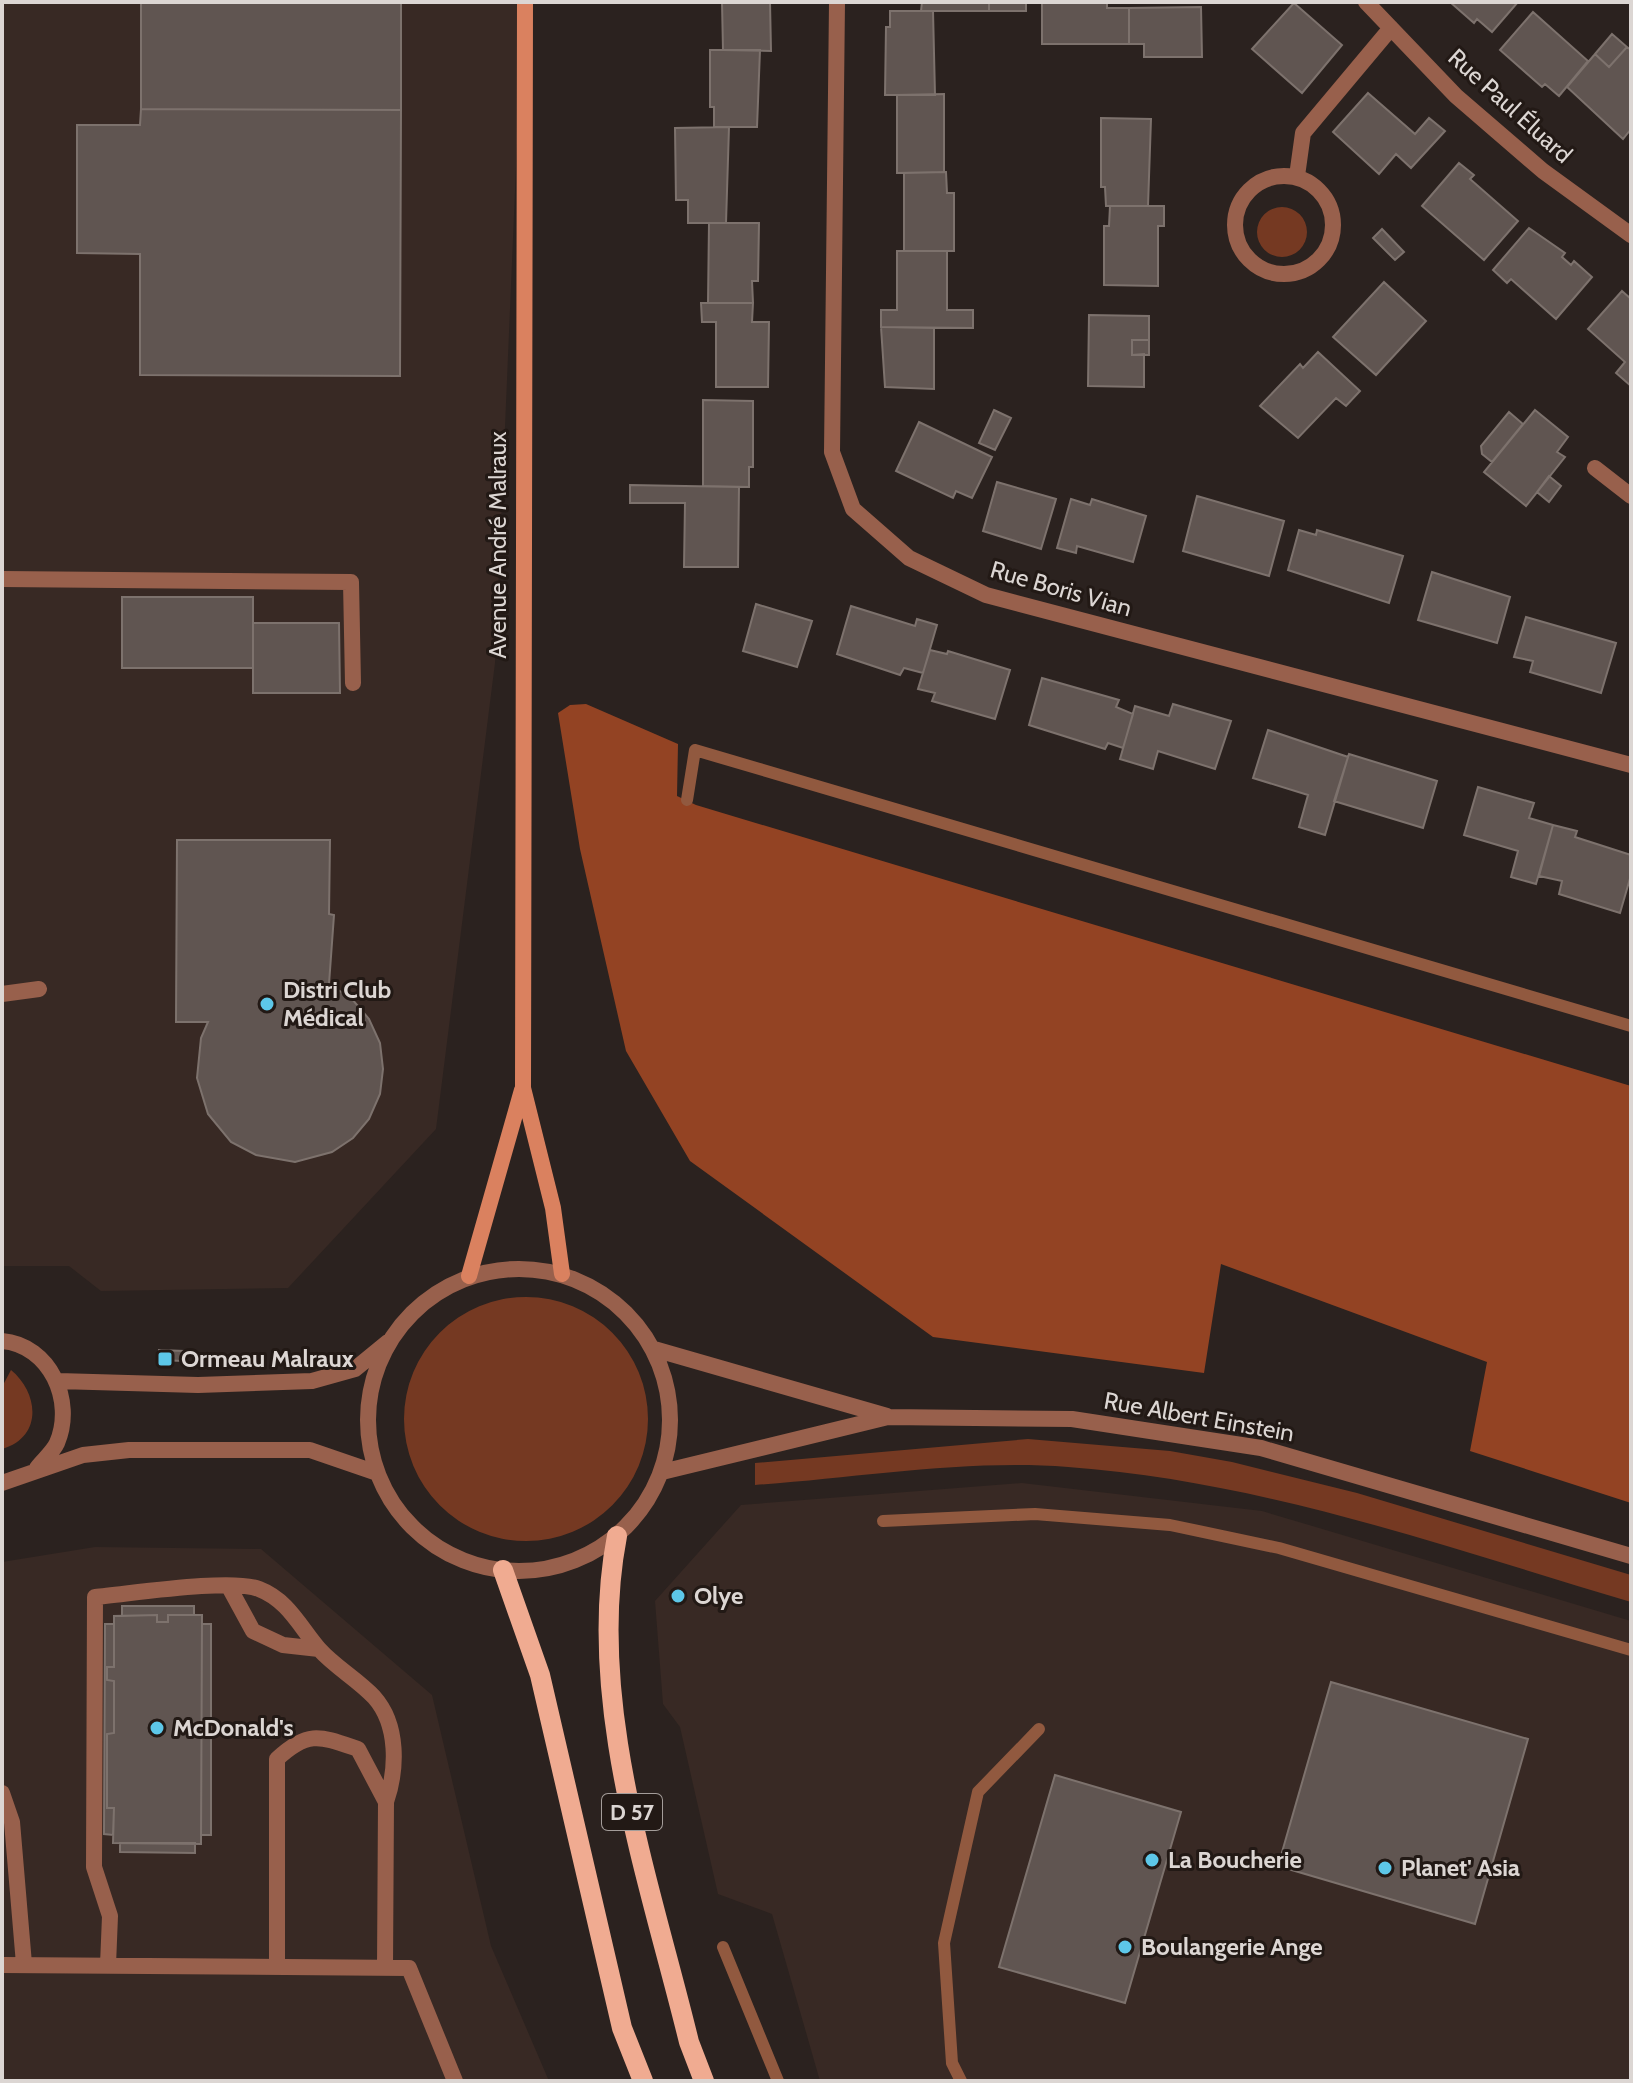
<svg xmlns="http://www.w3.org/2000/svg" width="1633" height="2083" font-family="Cabin,sans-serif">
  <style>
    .built { fill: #382924 }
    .green { fill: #753922 }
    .forest { fill: #934323 }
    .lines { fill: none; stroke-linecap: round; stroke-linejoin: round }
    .stream { stroke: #91593f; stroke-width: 12 }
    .building { fill: #605551; stroke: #7d726d; stroke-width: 2 }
    .lane { stroke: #98604c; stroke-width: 16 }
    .street { stroke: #98604c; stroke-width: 16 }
    .secondary { stroke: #da815f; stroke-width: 16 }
    .primary { stroke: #f0ab91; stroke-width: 20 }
    .poi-dot { fill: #5dc7e8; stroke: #221915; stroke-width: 3 }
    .labels { text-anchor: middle; stroke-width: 6; stroke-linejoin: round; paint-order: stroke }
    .shield { fill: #221915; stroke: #a49d9a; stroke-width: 2 }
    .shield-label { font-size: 22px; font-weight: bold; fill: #dcd6d3 }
    .street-label { font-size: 24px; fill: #dcd6d3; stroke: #221915 }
    .poi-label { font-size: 24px; font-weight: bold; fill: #dcd6d3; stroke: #221915; text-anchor: start }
  </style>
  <rect width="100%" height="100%" fill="#2b221f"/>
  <path class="built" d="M2 2H523L495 663 436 1129 288 1288 101 1291 69 1266H2Z
    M1022 1483 1262 1511 1631 1621V2081H820L772 1914 718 1894 680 1727 663 1704 655 1601 741 1505Z
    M95 1547 261 1549 432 1695 491 1946 549 2081H2V1562Z"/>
  <path class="green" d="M1257 232a25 25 0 1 1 50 0a25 25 0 1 1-50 0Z
    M404 1419a122 122 0 1 1 244 0a122 122 0 1 1-244 0Z
    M11 1370C39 1393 43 1437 2 1449V1387Z
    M1028 1439 1170 1451 1232 1462 1357 1493 1631 1575V1602C1446 1547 1262 1481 1068 1467 965 1459 858 1478 755 1485V1463Z"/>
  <path class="forest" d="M586 704 678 744 677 796 696 805 1631 1086V1503L1470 1451 1487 1362 1221 1264 1204 1373 933 1337 690 1161 626 1051 580 849 558 713 570 705Z"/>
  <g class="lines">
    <path class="stream" d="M687 800 695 750 1631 1026
      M883 1521 1035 1514 1170 1525 1279 1548 1631 1650
      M723 1947 778 2081
      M961 2081 952 2063 944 1943 978 1792 1039 1729"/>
  </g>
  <path class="building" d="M722 2H770L771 51 723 50Z
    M922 2H989V11H921Z
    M989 2H1026V11H989Z
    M1042 2H1107V8H1129V44H1042Z
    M1450 2H1518L1492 32 1477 19 1474 23Z
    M141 3H401V110L141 109Z
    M1294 3 1342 45 1302 93 1252 49Z
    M1201 7 1202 57H1144V44H1129V8Z
    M890 11H933L935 95H885L886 27H890Z
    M1533 12 1588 61 1559 96 1545 84 1542 87 1500 50Z
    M1612 34 1627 47 1609 67 1595 54Z
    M1627 47 1631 50V129L1623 139 1567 87 1595 54 1609 67Z
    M710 50H760L757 127H714V107H710Z
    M1368 93 1415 134 1429 118 1445 131 1411 168 1396 154 1379 174 1333 132Z
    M944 94V172L897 173V95Z
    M141 109 401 110 400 376 140 375V254L77 253V125H140Z
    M1101 118 1151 119 1148 206H1106L1105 187H1101Z
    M729 127 726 223H688V200H676L675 128Z
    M1459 163 1474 175 1470 179 1518 221 1484 260 1422 206Z
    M946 172 947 193H954V251H904V173Z
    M1110 206H1164V226H1158V286L1104 285V226H1109Z
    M709 223H759L758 281H752L753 303H708Z
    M1529 228 1565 253 1562 257 1571 265 1574 261 1592 277 1556 319 1511 279 1507 283 1493 270Z
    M1382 229 1404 252 1395 260 1373 238Z
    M897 251H947V310H973V328L881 327V310H897Z
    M1384 282 1426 321 1376 375 1333 337Z
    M1622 291 1631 299V386L1616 373 1625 362 1588 329Z
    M701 303H753L752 322H769L768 387H716V322H702Z
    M1089 315 1149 316V340H1132V355L1144 354V387L1088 386Z
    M881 327 934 328V389L885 387Z
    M1132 340H1149V355H1132Z
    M1318 352 1360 391 1346 406 1336 398 1298 438 1260 406 1300 364 1303 368Z
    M703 400 753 401V467H749V487L703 486Z
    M994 410 1011 418 995 450 979 443Z
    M1535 410 1568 437 1557 452 1565 457 1526 506 1484 472Z
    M1509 412 1523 424 1492 462 1482 454 1481 446Z
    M919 422 992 457 972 498 956 491 953 498 896 471Z
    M1549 476 1561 486 1549 502 1537 492Z
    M997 482 1056 499 1041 549 983 531Z
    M630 485 739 487 738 567H684L685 503H630Z
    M1197 496 1284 521 1269 576 1183 551Z
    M1071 499 1090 505 1092 499 1146 516 1133 562 1077 546 1076 553 1057 548Z
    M1299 530 1316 535 1317 530 1403 556 1389 603 1288 570Z
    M1432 572 1510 597 1497 643 1418 620Z
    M122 597H253V668H122Z
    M756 604 812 621 797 667 743 651Z
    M851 606 915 626 917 619 937 625 923 673 904 668 900 675 837 654Z
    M1526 617 1616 643 1601 693 1530 672 1533 661 1514 657Z
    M253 623H339L340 693H253Z
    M930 650 947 654 948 651 1010 670 995 719 932 701 935 693 918 689Z
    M1042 678 1119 700 1116 707 1133 714 1123 748 1108 743 1105 749 1029 725Z
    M1173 704 1231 721 1215 769 1158 751 1153 769 1120 759 1135 706 1169 716Z
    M1268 730 1348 757 1325 835 1299 827 1308 795 1253 778Z
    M1349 754 1437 781 1423 828 1334 801Z
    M1478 787 1534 803 1529 818 1553 825 1536 884 1511 877 1518 851 1464 835Z
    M1553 825 1577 831 1575 837 1631 855V875L1620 913 1559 894 1562 881 1539 876Z
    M177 840H330L329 914 334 915 329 984 352 999 369 1019 380 1043 383 1069 380 1094 369 1119 353 1138 332 1152 295 1162 256 1155 231 1142 208 1114 197 1078 201 1038 208 1022H176Z
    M159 1350 184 1351 183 1361 158 1360Z
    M122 1606H194V1615H168V1622H157V1615L122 1616Z
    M157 1615V1622H168V1615H202L201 1844 113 1843 114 1808H107V1734L114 1733V1681L107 1680V1667H114V1616Z
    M105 1624H114V1667H107V1680L114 1681V1733L107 1734V1808H114L113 1835 104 1834Z
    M202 1624H211V1835H201Z
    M1331 1682 1528 1739 1475 1924 1278 1866Z
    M1055 1775 1181 1812 1125 2003 999 1967Z
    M120 1843H195V1853L120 1852Z"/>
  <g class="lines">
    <path class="lane" d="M1595 468 1631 496
      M2 579 351 582 353 683
      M229 1587 253 1631 283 1645 319 1649
      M2 1793 12 1822 24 1964
      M2 1965 409 1968 455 2081
      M108 1965 110 1916 94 1867 95 1597C130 1594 231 1578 259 1589 288 1600 300 1627 319 1649 335 1667 357 1679 374 1697 399 1725 397 1770 386 1802
      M277 1966V1759C308 1730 320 1736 358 1749L386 1802 385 1967"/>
    <path class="street" d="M837 2 832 452 853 509 909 558 986 595 1631 765
      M1366 2 1456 96 1543 171 1631 235
      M1235 225a49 49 0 1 1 98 0a49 49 0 1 1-98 0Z
      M1297 176 1303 133 1391 28
      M2 994 39 989
      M368 1420a151 151 0 1 1 302 0a151 151 0 1 1-302 0Z
      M2 1341C50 1345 75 1401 57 1443 53 1452 43 1460 37 1468
      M654 1349 887 1416
      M58 1381 198 1385 312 1381 355 1369 388 1342
      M662 1472 888 1417 1072 1419 1261 1448 1631 1556
      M2 1483 83 1455 129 1450H310L377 1473"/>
    <path class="secondary" d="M525 2 523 1088 553 1208 562 1274
      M469 1276 522 1090"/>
    <path class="primary" d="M617 1536C585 1701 650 1882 689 2042L704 2081
      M503 1570 540 1675 622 2028 643 2081"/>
  </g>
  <g class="poi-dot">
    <circle cx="267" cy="1004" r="8"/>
    <rect x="157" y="1351" width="16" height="16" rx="4"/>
    <circle cx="678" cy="1596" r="8"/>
    <circle cx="157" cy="1728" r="8"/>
    <circle cx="1152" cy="1860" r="8"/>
    <circle cx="1385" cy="1868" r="8"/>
    <circle cx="1125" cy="1947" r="8"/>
  </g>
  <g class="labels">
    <rect class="shield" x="602" y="1794" width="60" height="36" rx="6"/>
    <g class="shield-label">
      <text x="632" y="1820">D 57</text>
    </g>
    <g class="street-label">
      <text transform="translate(1510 106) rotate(42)" y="8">Rue Paul Éluard</text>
      <text transform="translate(498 545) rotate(-90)" y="8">Avenue André Malraux</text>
      <text transform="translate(1061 589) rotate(16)" y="8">Rue Boris Vian</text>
      <text transform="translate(1199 1417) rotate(10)" y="8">Rue Albert Einstein</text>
    </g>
    <g class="poi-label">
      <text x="283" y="998">Distri Club<tspan x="283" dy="28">Médical</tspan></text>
      <text x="181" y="1367">Ormeau Malraux</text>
      <text x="694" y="1604">Olye</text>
      <text x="173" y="1736">McDonald's</text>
      <text x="1168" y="1868">La Boucherie</text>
      <text x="1401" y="1876">Planet' Asia</text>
      <text x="1141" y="1955">Boulangerie Ange</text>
    </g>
  </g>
  <rect width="1633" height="2083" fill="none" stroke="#dcd6d3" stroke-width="8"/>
</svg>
